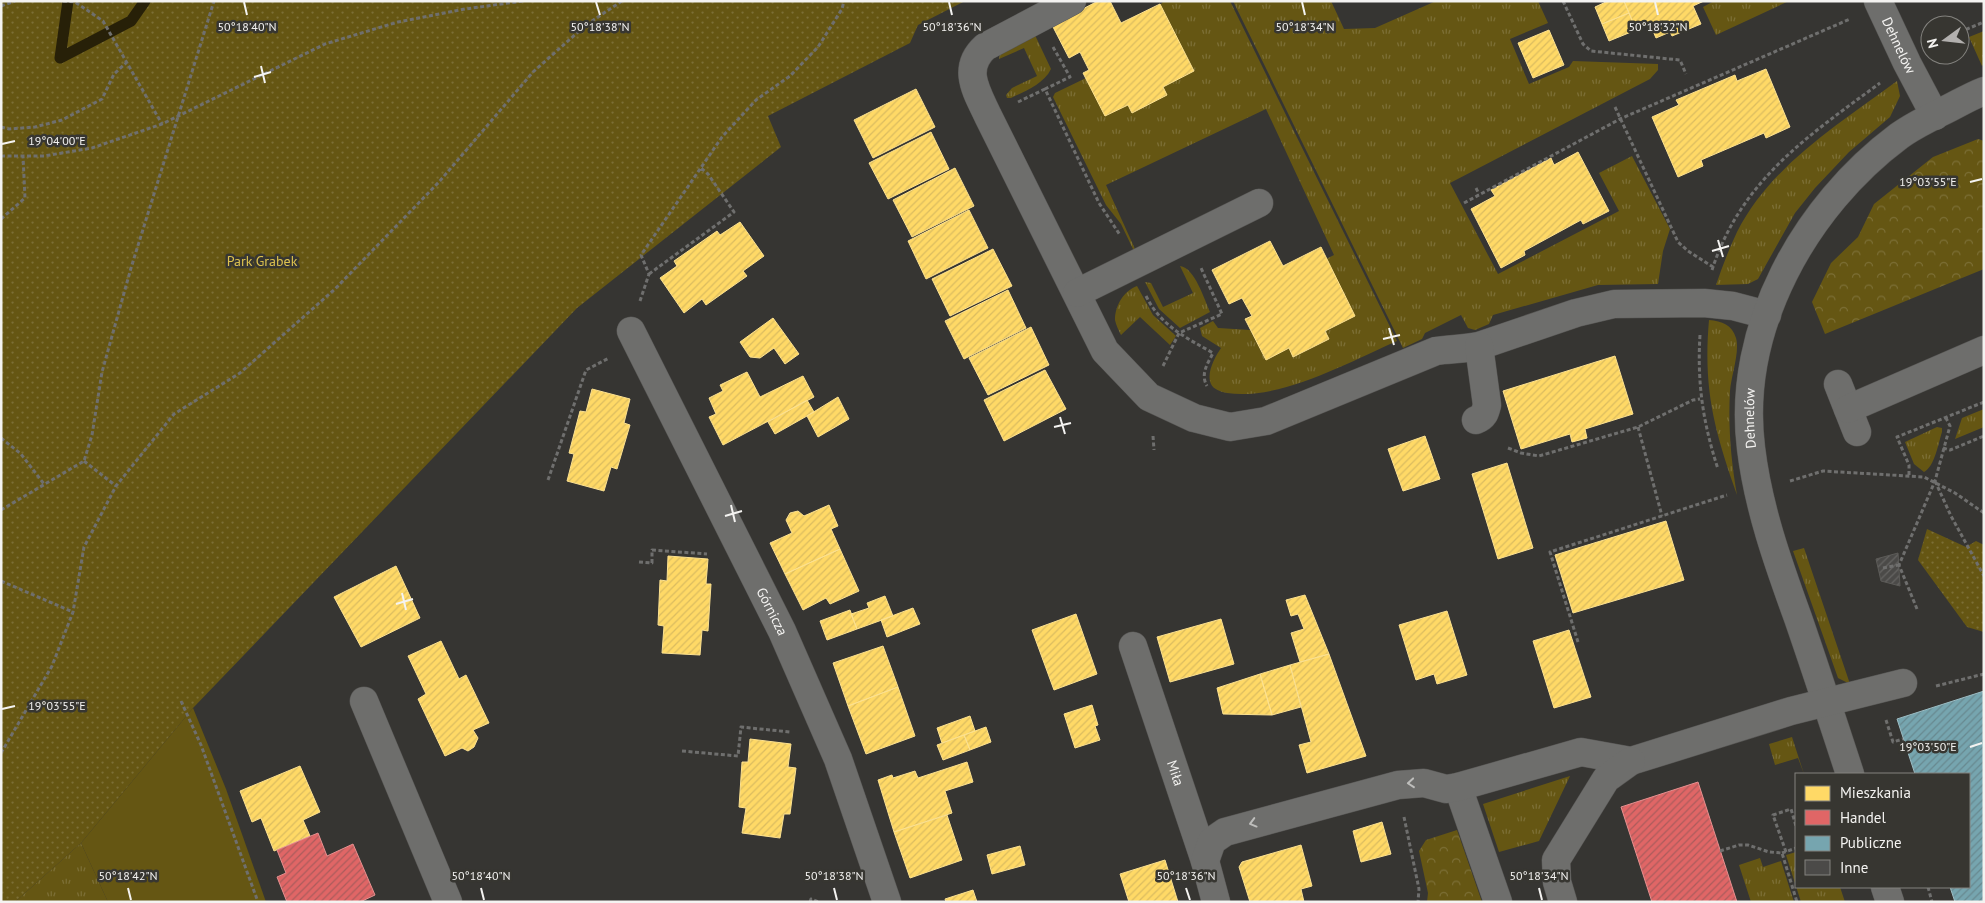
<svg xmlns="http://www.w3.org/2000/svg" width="1985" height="903" font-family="'PT Sans',sans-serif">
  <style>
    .grass { fill: url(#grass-tufts) }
    .forest { fill: url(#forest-crowns) }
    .park { fill: url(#park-dots) }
    .garden { fill: #655613 }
    .homes { fill: url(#homes-hatch); stroke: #fce190 }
    .shops { fill: url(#shops-hatch); stroke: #e69090 }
    .public { fill: url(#public-hatch); stroke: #9cbcc3 }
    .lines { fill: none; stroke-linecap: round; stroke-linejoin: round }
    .stream { stroke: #272008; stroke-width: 11 }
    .building { fill: url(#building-hatch); stroke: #5c5b58 }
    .minor-casing { stroke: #555452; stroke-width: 29 }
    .path { stroke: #6f6f6e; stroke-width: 3; stroke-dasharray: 4 2.5; stroke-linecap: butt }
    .minor { stroke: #6e6e6c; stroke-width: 28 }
    .oneway { stroke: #bebebc }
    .ticks { fill: none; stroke: #f4f3f1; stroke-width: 2 }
    .labels { text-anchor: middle; stroke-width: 5; stroke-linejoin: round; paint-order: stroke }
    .street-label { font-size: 14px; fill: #f4f3f1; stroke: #373631 }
    .park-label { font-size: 14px; fill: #dec24f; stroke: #373631 }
    .ticks-label { font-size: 12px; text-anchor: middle; fill: #f4f3f1; stroke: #373631; stroke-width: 5; stroke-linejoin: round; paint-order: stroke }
  </style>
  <defs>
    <pattern id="grass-tufts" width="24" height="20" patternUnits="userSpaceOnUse" patternTransform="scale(1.25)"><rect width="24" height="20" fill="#655613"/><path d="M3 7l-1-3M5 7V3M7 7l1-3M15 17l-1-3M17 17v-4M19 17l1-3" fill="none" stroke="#7c6f36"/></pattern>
    <pattern id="forest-crowns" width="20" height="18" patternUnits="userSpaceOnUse" patternTransform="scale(1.25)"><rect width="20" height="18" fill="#655613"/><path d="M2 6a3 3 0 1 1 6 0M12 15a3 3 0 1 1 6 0" fill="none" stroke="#7c6f36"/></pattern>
    <pattern id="park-dots" width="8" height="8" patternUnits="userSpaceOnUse" patternTransform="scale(1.25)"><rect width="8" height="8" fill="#655613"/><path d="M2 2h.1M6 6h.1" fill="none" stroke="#7c6f36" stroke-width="1.8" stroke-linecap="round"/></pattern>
    <pattern id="homes-hatch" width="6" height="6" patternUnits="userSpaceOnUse" patternTransform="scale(1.25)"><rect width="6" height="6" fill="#ffd966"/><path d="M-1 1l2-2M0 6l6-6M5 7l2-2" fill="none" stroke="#dbbc60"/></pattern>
    <pattern id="shops-hatch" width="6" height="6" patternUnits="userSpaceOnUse" patternTransform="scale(1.25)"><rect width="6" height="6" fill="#e06666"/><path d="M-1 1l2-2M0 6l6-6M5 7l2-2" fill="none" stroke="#ab5c5c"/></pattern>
    <pattern id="public-hatch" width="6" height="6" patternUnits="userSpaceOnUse" patternTransform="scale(1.25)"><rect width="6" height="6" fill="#76a5af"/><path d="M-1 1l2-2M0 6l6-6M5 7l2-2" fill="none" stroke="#688990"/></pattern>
    <pattern id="building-hatch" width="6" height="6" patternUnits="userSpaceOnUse" patternTransform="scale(1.25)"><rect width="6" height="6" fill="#4b4a48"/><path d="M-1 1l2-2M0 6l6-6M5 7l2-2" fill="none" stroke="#666563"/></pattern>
  </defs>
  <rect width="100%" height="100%" fill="#363532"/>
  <path class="grass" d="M1164 1H1230L1397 341C1349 362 1280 401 1227 393 1221 392 1213 389 1211 384 1206 373 1215 357 1221 348L1202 336 1200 328 1213 321 1218 328 1250 330 1266 360 1289 348 1293 357 1329 339 1325 331 1326 259 1334 255 1266 109 1106 185 1135 249H1133L1121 224 1106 205 1053 97 1055 93 1086 78 1105 116 1128 105 1132 113 1166 95 1163 87 1194 71 1160 5Z
    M1233 1H1331L1344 29 1375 28 1436 1H1538L1548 23 1510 39 1529 84 1569 67 1573 61 1658 64V70L1650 79 1450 183 1498 274 1619 211 1599 173 1632 156 1670 229 1663 251 1658 284 1598 285 1493 315 1489 324 1475 330 1468 328 1461 315 1425 333 1422 339 1403 348Z
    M1714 1H1789L1716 35 1703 7Z
    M1984 31V64L1982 66 1969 37Z
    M1034 33 1051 69C1044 84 1025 91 1011 98H1007L1006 95 1012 88 1037 76 1024 48 999 59 1001 48Z
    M1897 81 1900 96 1890 117 1849 152 1815 188 1795 213 1758 279 1748 284 1716 285C1722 267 1729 249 1737 232 1771 165 1839 124 1897 81Z
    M1180 266C1195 268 1204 299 1210 312L1180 328 1159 309 1145 282 1151 283 1163 307 1193 293Z
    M1137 286 1153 315 1176 336 1170 345 1140 317 1121 335C1119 331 1116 325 1115 320 1115 305 1124 291 1137 286Z
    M1709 320C1722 321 1732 325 1736 338 1740 352 1731 376 1730 391 1728 427 1731 460 1737 495 1714 430 1703 389 1709 320Z
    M1984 409V427L1955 439 1962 418Z
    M1937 427 1942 428V432C1938 444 1935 466 1924 472L1914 464 1905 442Z
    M1804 548 1850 684 1838 678 1793 551Z
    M1792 737 1804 774 1798 758 1775 765 1769 744Z
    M1570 776 1539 841 1499 852 1483 804Z
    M81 843 108 902H15Z
    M1796 852V887H1840L1845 902H1801L1786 855Z
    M1760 858 1763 867 1781 861 1794 902H1751L1739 865Z"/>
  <path class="forest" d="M1978 139 1984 141V269L1825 334 1812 302 1831 263 1858 237 1874 204 1933 157Z
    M1457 830 1482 902H1427L1428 893 1419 851 1426 840Z"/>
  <path class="park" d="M1 1H965L918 25 910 43 768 116 781 147 577 308 193 708 81 843 15 902H1Z
    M1927 529 1966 547 1976 541 1984 545V632L1967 627 1918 560Z"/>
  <path class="garden" d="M193 708 226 789 266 902H108L81 843Z"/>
  <path class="homes" d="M1098 1H1110L1121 23 1160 4 1194 71 1163 87 1167 95 1132 113 1128 105 1105 116 1083 73 1089 70 1080 52 1069 58 1052 25Z
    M1608 1H1624L1629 13 1602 24 1595 7Z
    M1624 1H1704L1693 6 1701 24 1672 36 1670 32 1656 38 1650 24 1636 30Z
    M1629 13 1636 30 1609 41 1602 24Z
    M1549 30 1564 65 1533 78 1518 43Z
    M1766 69 1790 127 1766 138 1764 133 1701 160 1703 166 1678 177 1652 117 1679 105 1676 100 1735 75 1737 81Z
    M916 89 935 127 873 158 854 120Z
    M931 132 949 169 888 199 869 163Z
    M1578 152 1609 211 1583 224 1581 220 1524 251 1525 255 1501 268 1471 209 1495 196 1491 190 1551 158 1554 165Z
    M955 168 974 206 912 237 893 200Z
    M969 210 988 248 926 279 908 241Z
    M740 222 764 256 743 271 747 276 706 305 702 299 684 313 660 278 677 266 674 261 717 231 720 235Z
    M1270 241 1283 266 1321 247 1355 316 1325 331 1329 339 1293 357 1289 348 1266 360 1245 319 1252 316 1242 298 1229 304 1212 270Z
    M993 249 1012 286 950 316 932 279Z
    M1008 290 1026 328 964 359 945 321Z
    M773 318 799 354 785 364 774 348 760 358 750 357 740 342Z
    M1031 327 1049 365 988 395 969 358Z
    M1615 356 1633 414 1585 429 1587 438 1572 442 1570 434 1521 449 1503 391Z
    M1045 370 1066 409 1004 441 984 400Z
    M747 372 760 397 803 376 814 397 723 445 709 417 716 414 709 398 723 391 720 385Z
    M592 389 630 399 624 423 630 425 617 469 611 467 604 491 567 481 574 454 569 453 580 411 586 412Z
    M838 397 849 419 818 437 807 416Z
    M807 400 814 412 775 434 768 422Z
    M1425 436 1440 479 1403 491 1388 449Z
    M1507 463 1533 548 1498 559 1472 474Z
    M829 505 838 526 831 529 840 549 785 574 770 543 792 533 786 520 790 513 798 511 804 516Z
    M1666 521 1684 580 1573 613 1555 555Z
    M840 549 859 591 830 604 826 598 803 610 785 574Z
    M668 556 708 559 706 584H711L708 631 702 630 700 655 662 653 664 626 658 625 660 580 667 581Z
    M396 566 420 618 361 647 334 597Z
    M1305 595 1329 654 1300 662 1291 633 1304 629 1298 614 1291 616 1286 600Z
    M885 596 893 616 857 629 851 614 869 608 867 603Z
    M913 608 920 624 887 637 881 620Z
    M850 610 857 629 827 640 820 621Z
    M1447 611 1467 675 1437 684 1434 674 1416 680 1399 625Z
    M1076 614 1097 674 1054 690 1032 630Z
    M1221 619 1234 664 1170 682 1157 637Z
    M1569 630 1591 697 1554 708 1533 641Z
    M441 641 459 679 466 675 489 723 473 730 478 738 474 747 468 751 462 748 445 756 418 699 426 694 408 656Z
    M883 646 898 687 848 706 833 663Z
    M1329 654 1366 756 1307 773 1299 745 1311 742 1290 665Z
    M1290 665 1301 707 1272 715 1260 674Z
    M1260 674 1272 715 1223 714 1217 688Z
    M898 687 915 736 866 754 848 706Z
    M1092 705 1098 725 1095 726 1100 740 1075 748 1064 714Z
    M970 716 975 731 942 743 937 728Z
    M986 727 991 742 970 750 964 735Z
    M964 735 970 750 943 760 937 745Z
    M750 739 791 744 788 767 796 768 790 814H784L780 838 742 833 746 808 739 807 742 762H748Z
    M967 762 973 782 945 791 952 813 894 832 878 780 892 775 893 778 915 771 918 778Z
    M300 766 320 812 303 820 310 836 274 851 261 818 252 822 240 791Z
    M947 815 962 860 910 878 894 832Z
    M1382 822 1391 854 1361 862 1353 831Z
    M1301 845 1312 886 1301 889 1304 902H1250L1239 867 1242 862Z
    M1020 846 1025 865 992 874 987 855Z
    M1165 860 1178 902H1129L1120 874Z
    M973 890 977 902H946L945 899Z"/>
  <path class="shops" d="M1698 782 1737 902H1652L1621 807Z
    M318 833 327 856 353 844 375 895 360 902H287L277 877 286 873 277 850Z"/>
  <path class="public" d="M1984 691V902H1955L1950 887H1969V774H1913H1915L1897 719Z"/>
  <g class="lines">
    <path class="stream" d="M60 58 131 21 145 1
      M60 58 68 1"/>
  </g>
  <path class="building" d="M1898 553 1900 586 1881 581 1876 559Z"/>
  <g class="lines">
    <g class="minor-casing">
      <g id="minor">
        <path d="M1072 1 985 47C961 69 977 92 988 116L1105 351 1149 397 1194 418 1230 427 1266 421 1436 351C1451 349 1465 349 1479 346L1576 313 1614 304 1704 303 1733 306 1767 315"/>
        <path id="s1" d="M1878 1 1907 63 1935 116"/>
        <path d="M1077 293 1259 203"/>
        <path id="s2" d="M631 331 782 631 838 759 887 902"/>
        <path d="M1838 384 1857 432"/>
        <path d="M1848 409 1984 350"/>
        <path d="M1476 420C1484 417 1485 413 1487 405L1479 346"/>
        <path id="s3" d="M1133 646 1205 861 1216 902"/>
        <path d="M364 701 448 902"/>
        <path id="s4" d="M1850 774C1833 722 1816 670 1798 618 1778 563 1758 507 1751 448 1736 328 1805 206 1899 136 1911 127 1924 121 1937 114 1953 107 1968 97 1984 91"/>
        <path d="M1458 787 1498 902"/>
        <path d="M1205 861 1212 841 1225 832 1398 785 1424 783 1446 789 1458 787 1581 752 1631 761 1791 711 1903 683"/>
        <path d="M1885 887 1890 902"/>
        <path d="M1563 902 1557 882 1556 860 1606 779 1631 761"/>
      </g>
    </g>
    <path class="path" d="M63 1 75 2 103 21 162 124
      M1563 1 1583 44 1591 51 1680 60 1686 74
      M1 6 15 1
      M1960 32 1984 22
      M1053 47 1070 77 1045 89 1099 203 1120 235
      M1018 102 1045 89
      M1615 107 1678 242 1688 251 1713 267
      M1 127 9 129 35 127 62 120 102 99 114 74 126 63
      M1 156H44L92 148 162 124 325 44 398 22 465 9 523 1
      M1476 188 1479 194
      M1464 203 1620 119 1850 19
      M1 219 25 198 23 156
      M1712 270C1741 180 1808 136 1880 83
      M649 274 734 212 708 174 701 168
      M1146 296C1161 326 1185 337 1213 353 1208 363 1200 374 1207 386
      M640 301 649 274 641 255 722 137 756 100 790 76 818 47 842 9 844 1
      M1700 335C1697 383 1703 423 1718 469
      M1163 366 1179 333 1222 314 1201 268
      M1638 427 1662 516
      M1153 436 1154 450
      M1 438 21 454 44 484
      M1508 448 1521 453 1539 456 1638 427 1693 400 1700 399
      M1943 448 1950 450 1984 436
      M84 461 116 486
      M1909 475V465L1897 437 1984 402
      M548 480 586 370 609 358
      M1790 481 1823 471 1924 477 1955 493 1984 513
      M1935 481 1951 516 1984 576
      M1 510 84 461 92 435 102 372 131 268 214 1
      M639 562 652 563V550L707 554
      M1883 568 1899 565
      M1 581 73 612
      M1917 609 1899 565 1935 481 1950 426 1946 418
      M1578 642 1550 552 1727 495
      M1936 686 1984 674
      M181 701 201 745 258 902
      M1886 720 1893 742 1903 739
      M682 751 738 756 741 727 790 732
      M1 753 52 666 73 612 84 547 116 486 174 414 240 373 335 289 439 182 533 72 586 25 622 1
      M1404 817 1419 889 1418 902
      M1720 851 1739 845H1748L1769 852 1782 853 1797 902
      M1786 852 1773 815 1791 809 1796 826
      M1782 853 1796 848
      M1928 887 1932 902
      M810 902 811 899 819 902"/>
    <use href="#minor" class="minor"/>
  </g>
  <defs><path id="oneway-chevron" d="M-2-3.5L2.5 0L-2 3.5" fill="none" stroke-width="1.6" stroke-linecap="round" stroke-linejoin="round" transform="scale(1.25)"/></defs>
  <g class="oneway">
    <use href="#oneway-chevron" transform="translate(1411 783) rotate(175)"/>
    <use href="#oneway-chevron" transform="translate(1253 823) rotate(165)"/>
  </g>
  <path class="ticks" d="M244 2 247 15M596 2 600 15M949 2 952 15M1302 2 1305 15M1655 2 1658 15M261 66 265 83M254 77 271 72M2 144 15 141M1970 182 1982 179M1718 240 1723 257M1712 251 1729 246M1389 328 1394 345M1383 339 1400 335M1060 417 1065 434M1054 427 1071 423M731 505 735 522M725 516 742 511M402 593 406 610M396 604 413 599M2 709 15 706M1970 747 1982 743M128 888 131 900M481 888 484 900M834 888 837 900M1186 888 1190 900M1539 888 1542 900"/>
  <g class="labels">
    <g class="street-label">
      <text dy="5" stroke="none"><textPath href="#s1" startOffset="49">Dehnelów</textPath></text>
      <text dy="5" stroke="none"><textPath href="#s4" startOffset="371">Dehnelów</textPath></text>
      <text dy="5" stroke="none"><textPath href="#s2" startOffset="314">Górnicza</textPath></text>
      <text dy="5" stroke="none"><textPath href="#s3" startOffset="134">Miła</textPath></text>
    </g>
    <g class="park-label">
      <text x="262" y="266">Park Grabek</text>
    </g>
  </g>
  <g class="ticks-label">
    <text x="600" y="31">50°18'38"N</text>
    <text x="247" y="31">50°18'40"N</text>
    <text x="952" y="31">50°18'36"N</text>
    <text x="1305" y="31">50°18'34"N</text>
    <text x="1658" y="31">50°18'32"N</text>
    <text x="57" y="145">19°04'00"E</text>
    <text x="1928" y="186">19°03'55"E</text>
    <text x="57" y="710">19°03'55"E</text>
    <text x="1928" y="751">19°03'50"E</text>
    <text x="128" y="880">50°18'42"N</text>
    <text x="481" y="880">50°18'40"N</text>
    <text x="834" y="880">50°18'38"N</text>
    <text x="1186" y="880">50°18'36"N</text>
    <text x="1539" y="880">50°18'34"N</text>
  </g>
  <rect width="1985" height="903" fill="none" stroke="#f4f3f1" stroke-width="5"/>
  <rect x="1795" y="773" width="175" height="115" fill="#373631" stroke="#83827e"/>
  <rect x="1805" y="786" width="25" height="15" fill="#ffd966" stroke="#83827e"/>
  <text x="1840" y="798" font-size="15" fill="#f4f3f1">Mieszkania</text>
  <rect x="1805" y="810" width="25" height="15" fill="#e06666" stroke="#83827e"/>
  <text x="1840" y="823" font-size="15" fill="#f4f3f1">Handel</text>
  <rect x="1805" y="836" width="25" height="15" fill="#76a5af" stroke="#83827e"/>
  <text x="1840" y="848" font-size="15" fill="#f4f3f1">Publiczne</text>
  <rect x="1805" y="860" width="25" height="15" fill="#4b4a48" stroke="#83827e"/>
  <text x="1840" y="873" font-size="15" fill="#f4f3f1">Inne</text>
  <g transform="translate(1945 40) rotate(255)"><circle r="24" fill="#373631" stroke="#83827e"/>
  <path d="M0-4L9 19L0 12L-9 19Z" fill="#b2b0ae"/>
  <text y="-8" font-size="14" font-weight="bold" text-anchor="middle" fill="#f4f3f1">N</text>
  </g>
</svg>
